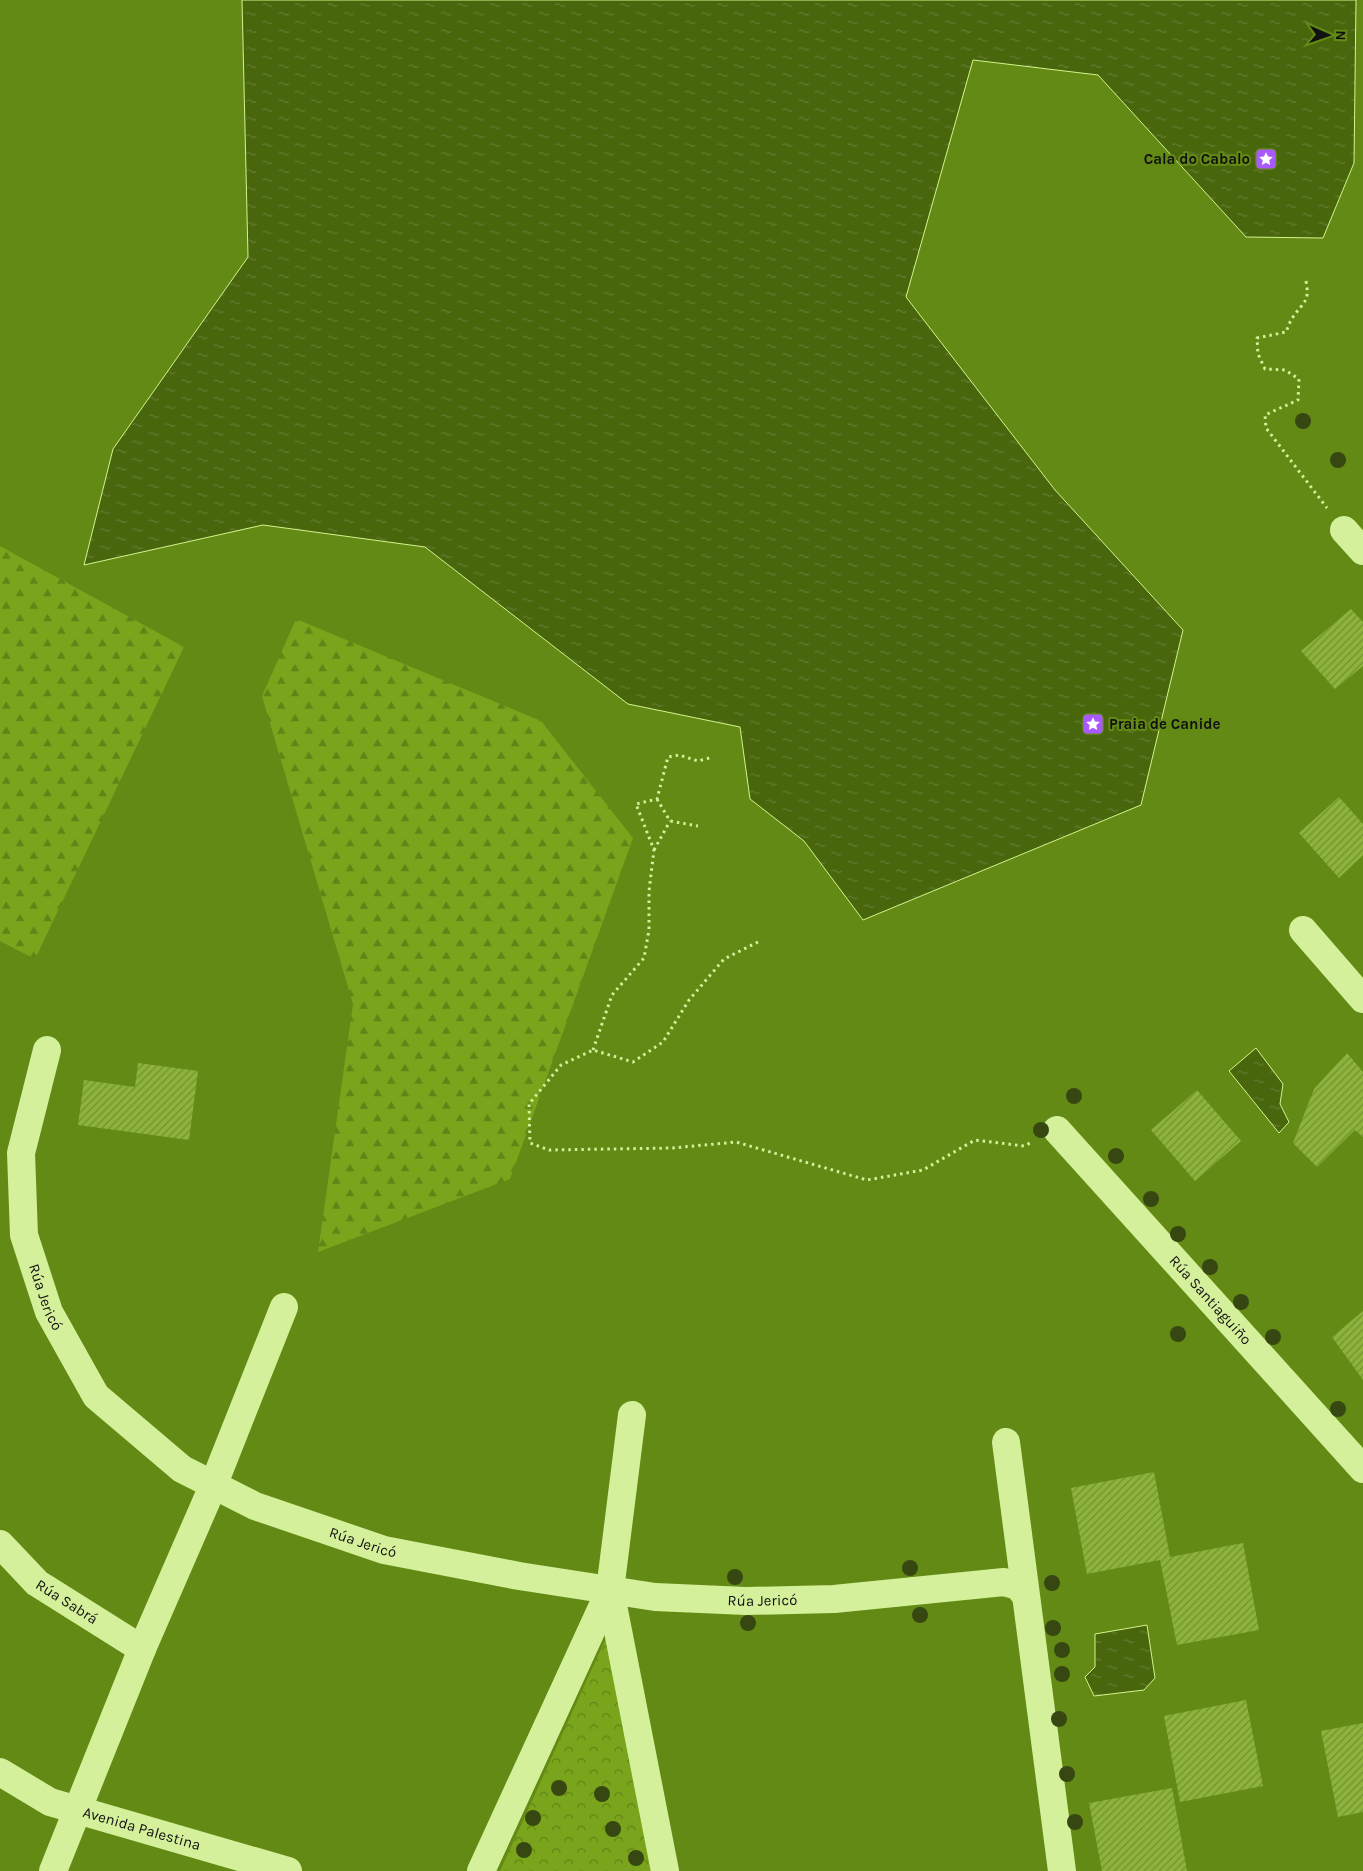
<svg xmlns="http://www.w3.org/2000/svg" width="1363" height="1871" font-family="Karla,sans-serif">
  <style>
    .forest { fill: url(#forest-firs) }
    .park { fill: url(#park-crowns) }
    .water { fill: url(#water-ripples); stroke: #d4f38d }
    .building { fill: url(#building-hatch) }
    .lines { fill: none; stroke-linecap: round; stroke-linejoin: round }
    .path { stroke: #d5f09b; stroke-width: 3; stroke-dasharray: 2.5 4; stroke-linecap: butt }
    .minor { stroke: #d5f09b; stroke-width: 28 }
    .tree { fill: #364712 }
    .labels { text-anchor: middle; stroke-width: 4; stroke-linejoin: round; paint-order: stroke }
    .poi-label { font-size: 15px; font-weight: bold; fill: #111; stroke: #638a14; text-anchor: end }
    .street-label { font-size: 15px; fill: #111; stroke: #638a14 }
  </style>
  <defs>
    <pattern id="forest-firs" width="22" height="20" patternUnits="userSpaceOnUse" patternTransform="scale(1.25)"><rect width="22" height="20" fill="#79a41b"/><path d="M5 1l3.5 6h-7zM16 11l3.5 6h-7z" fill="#628417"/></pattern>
    <pattern id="park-crowns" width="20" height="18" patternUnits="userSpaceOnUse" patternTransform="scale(1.25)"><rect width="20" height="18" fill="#79a41b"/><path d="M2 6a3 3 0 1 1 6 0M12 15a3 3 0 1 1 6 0" fill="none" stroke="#628417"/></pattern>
    <pattern id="water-ripples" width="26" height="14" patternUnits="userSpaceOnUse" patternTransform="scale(1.25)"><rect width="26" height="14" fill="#48670c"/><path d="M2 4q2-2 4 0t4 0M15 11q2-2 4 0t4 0" fill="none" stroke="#647b37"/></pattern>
    <pattern id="building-hatch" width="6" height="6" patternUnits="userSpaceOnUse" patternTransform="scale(1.25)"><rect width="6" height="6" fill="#8db33c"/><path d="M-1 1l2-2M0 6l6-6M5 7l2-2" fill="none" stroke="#729031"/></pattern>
  </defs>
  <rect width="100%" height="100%" fill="#638a14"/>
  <path class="forest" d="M0 546 184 647 35 959 0 941Z
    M296 619 541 721 633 838 510 1179 318 1252 353 1004 262 696Z"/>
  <path class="park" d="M606 1638 653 1871H500Z"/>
  <path class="water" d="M242 0H1356L1354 163 1323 238 1246 237 1098 75 973 60 906 297 1055 490 1183 630 1141 805 863 920 804 841 750 799 740 727 628 704 425 547 263 525 84 565 113 449 248 257Z
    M1256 1048 1283 1084 1280 1104 1289 1122 1279 1133 1229 1071Z
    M1147 1625 1155 1678 1144 1690 1094 1696 1085 1677 1095 1667V1634Z"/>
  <path class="building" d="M1351 609 1363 622V666L1335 689 1301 651Z
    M1339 797 1363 824V855L1339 878 1299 833Z
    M1347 1053 1363 1072V1137L1355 1130 1317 1167 1293 1143 1314 1089Z
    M138 1063 198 1071 189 1140 78 1125 84 1080 135 1087Z
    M1197 1090 1241 1141 1195 1181 1151 1130Z
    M1363 1311V1380L1332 1337Z
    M1154 1472 1170 1557 1243 1543 1259 1630 1177 1645 1160 1560 1087 1574 1071 1488Z
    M1246 1700 1263 1786 1180 1802 1164 1716Z
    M1363 1723V1812L1338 1817 1321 1731Z
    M1172 1788 1187 1871H1102L1089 1803Z"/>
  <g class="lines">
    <path class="path" d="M1306 281C1310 302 1304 301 1293 317 1290 321 1288 327 1286 332L1257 338 1258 354 1265 369 1285 370 1299 379 1298 400 1265 415 1266 428 1327 508
      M657 799 670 821 698 826
      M654 850 670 821
      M758 942 724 959 689 1000 663 1042 633 1062 593 1050 561 1065 529 1104 530 1143 549 1150 673 1148 736 1142 867 1180 923 1170 975 1140 1024 1146 1032 1142
      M593 1050 612 995 644 958 649 930V891L654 850 636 804 657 799 668 757 679 755 698 761 713 757"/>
    <g class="minor">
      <path d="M1344 530 1363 551"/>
      <path d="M1303 930 1363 999"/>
      <path id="s1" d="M47 1050 21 1153 24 1235 49 1312 96 1396 182 1469 255 1506 384 1550 519 1576 655 1597 746 1601 834 1599 1004 1582 1018 1586 1025 1595"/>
      <path id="s2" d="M1057 1130 1363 1469"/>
      <path d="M1006 1442 1062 1871"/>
      <path id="s3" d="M0 1544 37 1583 142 1649"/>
      <path d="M610 1590 665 1871"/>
      <path id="s4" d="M0 1772 50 1802 288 1871"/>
      <path d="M53 1871 142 1649 213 1486 284 1307"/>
      <path d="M481 1871 610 1590 632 1415"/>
    </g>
  </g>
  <g class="tree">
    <circle cx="1303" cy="421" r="8"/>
    <circle cx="1338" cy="460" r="8"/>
    <circle cx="1074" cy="1096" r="8"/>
    <circle cx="1041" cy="1130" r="8"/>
    <circle cx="1116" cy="1156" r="8"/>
    <circle cx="1151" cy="1199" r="8"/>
    <circle cx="1178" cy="1234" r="8"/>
    <circle cx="1210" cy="1267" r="8"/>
    <circle cx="1241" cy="1302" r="8"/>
    <circle cx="1178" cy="1334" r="8"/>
    <circle cx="1273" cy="1337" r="8"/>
    <circle cx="1338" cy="1409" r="8"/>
    <circle cx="910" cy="1568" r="8"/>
    <circle cx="735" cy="1577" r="8"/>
    <circle cx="1052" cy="1583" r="8"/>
    <circle cx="920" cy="1615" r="8"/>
    <circle cx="748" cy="1623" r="8"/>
    <circle cx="1053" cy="1628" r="8"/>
    <circle cx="1062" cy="1650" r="8"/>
    <circle cx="1062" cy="1674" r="8"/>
    <circle cx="1059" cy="1719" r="8"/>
    <circle cx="1067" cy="1774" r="8"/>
    <circle cx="559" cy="1788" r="8"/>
    <circle cx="602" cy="1794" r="8"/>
    <circle cx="533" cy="1818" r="8"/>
    <circle cx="1075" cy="1822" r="8"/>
    <circle cx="613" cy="1829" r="8"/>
    <circle cx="524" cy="1850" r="8"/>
    <circle cx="636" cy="1858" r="8"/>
  </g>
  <defs>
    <g id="sight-square" transform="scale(1.125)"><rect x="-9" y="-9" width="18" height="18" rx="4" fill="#a95aff" stroke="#638a14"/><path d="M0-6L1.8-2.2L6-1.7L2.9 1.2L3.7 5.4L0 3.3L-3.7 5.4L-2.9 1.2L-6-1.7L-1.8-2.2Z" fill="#fff"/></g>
  </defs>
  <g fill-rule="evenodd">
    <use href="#sight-square" x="1266" y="159"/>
    <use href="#sight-square" x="1093" y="724"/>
  </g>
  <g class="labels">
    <g class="poi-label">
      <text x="1250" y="164">Cala do Cabalo</text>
      <text x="1109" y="729" text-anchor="start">Praia de Canide</text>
    </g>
    <g class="street-label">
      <text dy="5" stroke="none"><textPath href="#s1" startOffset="254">Rúa Jericó</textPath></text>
      <text dy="5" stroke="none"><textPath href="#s2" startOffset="229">Rúa Santiaguiño</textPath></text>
      <text dy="5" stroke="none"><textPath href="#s1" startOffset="674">Rúa Jericó</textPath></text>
      <text dy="5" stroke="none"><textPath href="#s1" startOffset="1079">Rúa Jericó</textPath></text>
      <text dy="5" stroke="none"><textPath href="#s3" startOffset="89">Rúa Sabrá</textPath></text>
      <text dy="5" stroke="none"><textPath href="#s4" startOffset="154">Avenida Palestina</textPath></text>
    </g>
  </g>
  <g transform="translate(1328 35) rotate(92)" stroke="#638a14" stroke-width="4" paint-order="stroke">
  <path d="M0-4L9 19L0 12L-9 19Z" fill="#111111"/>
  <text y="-8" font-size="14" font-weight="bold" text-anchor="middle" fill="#111111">N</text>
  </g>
</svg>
